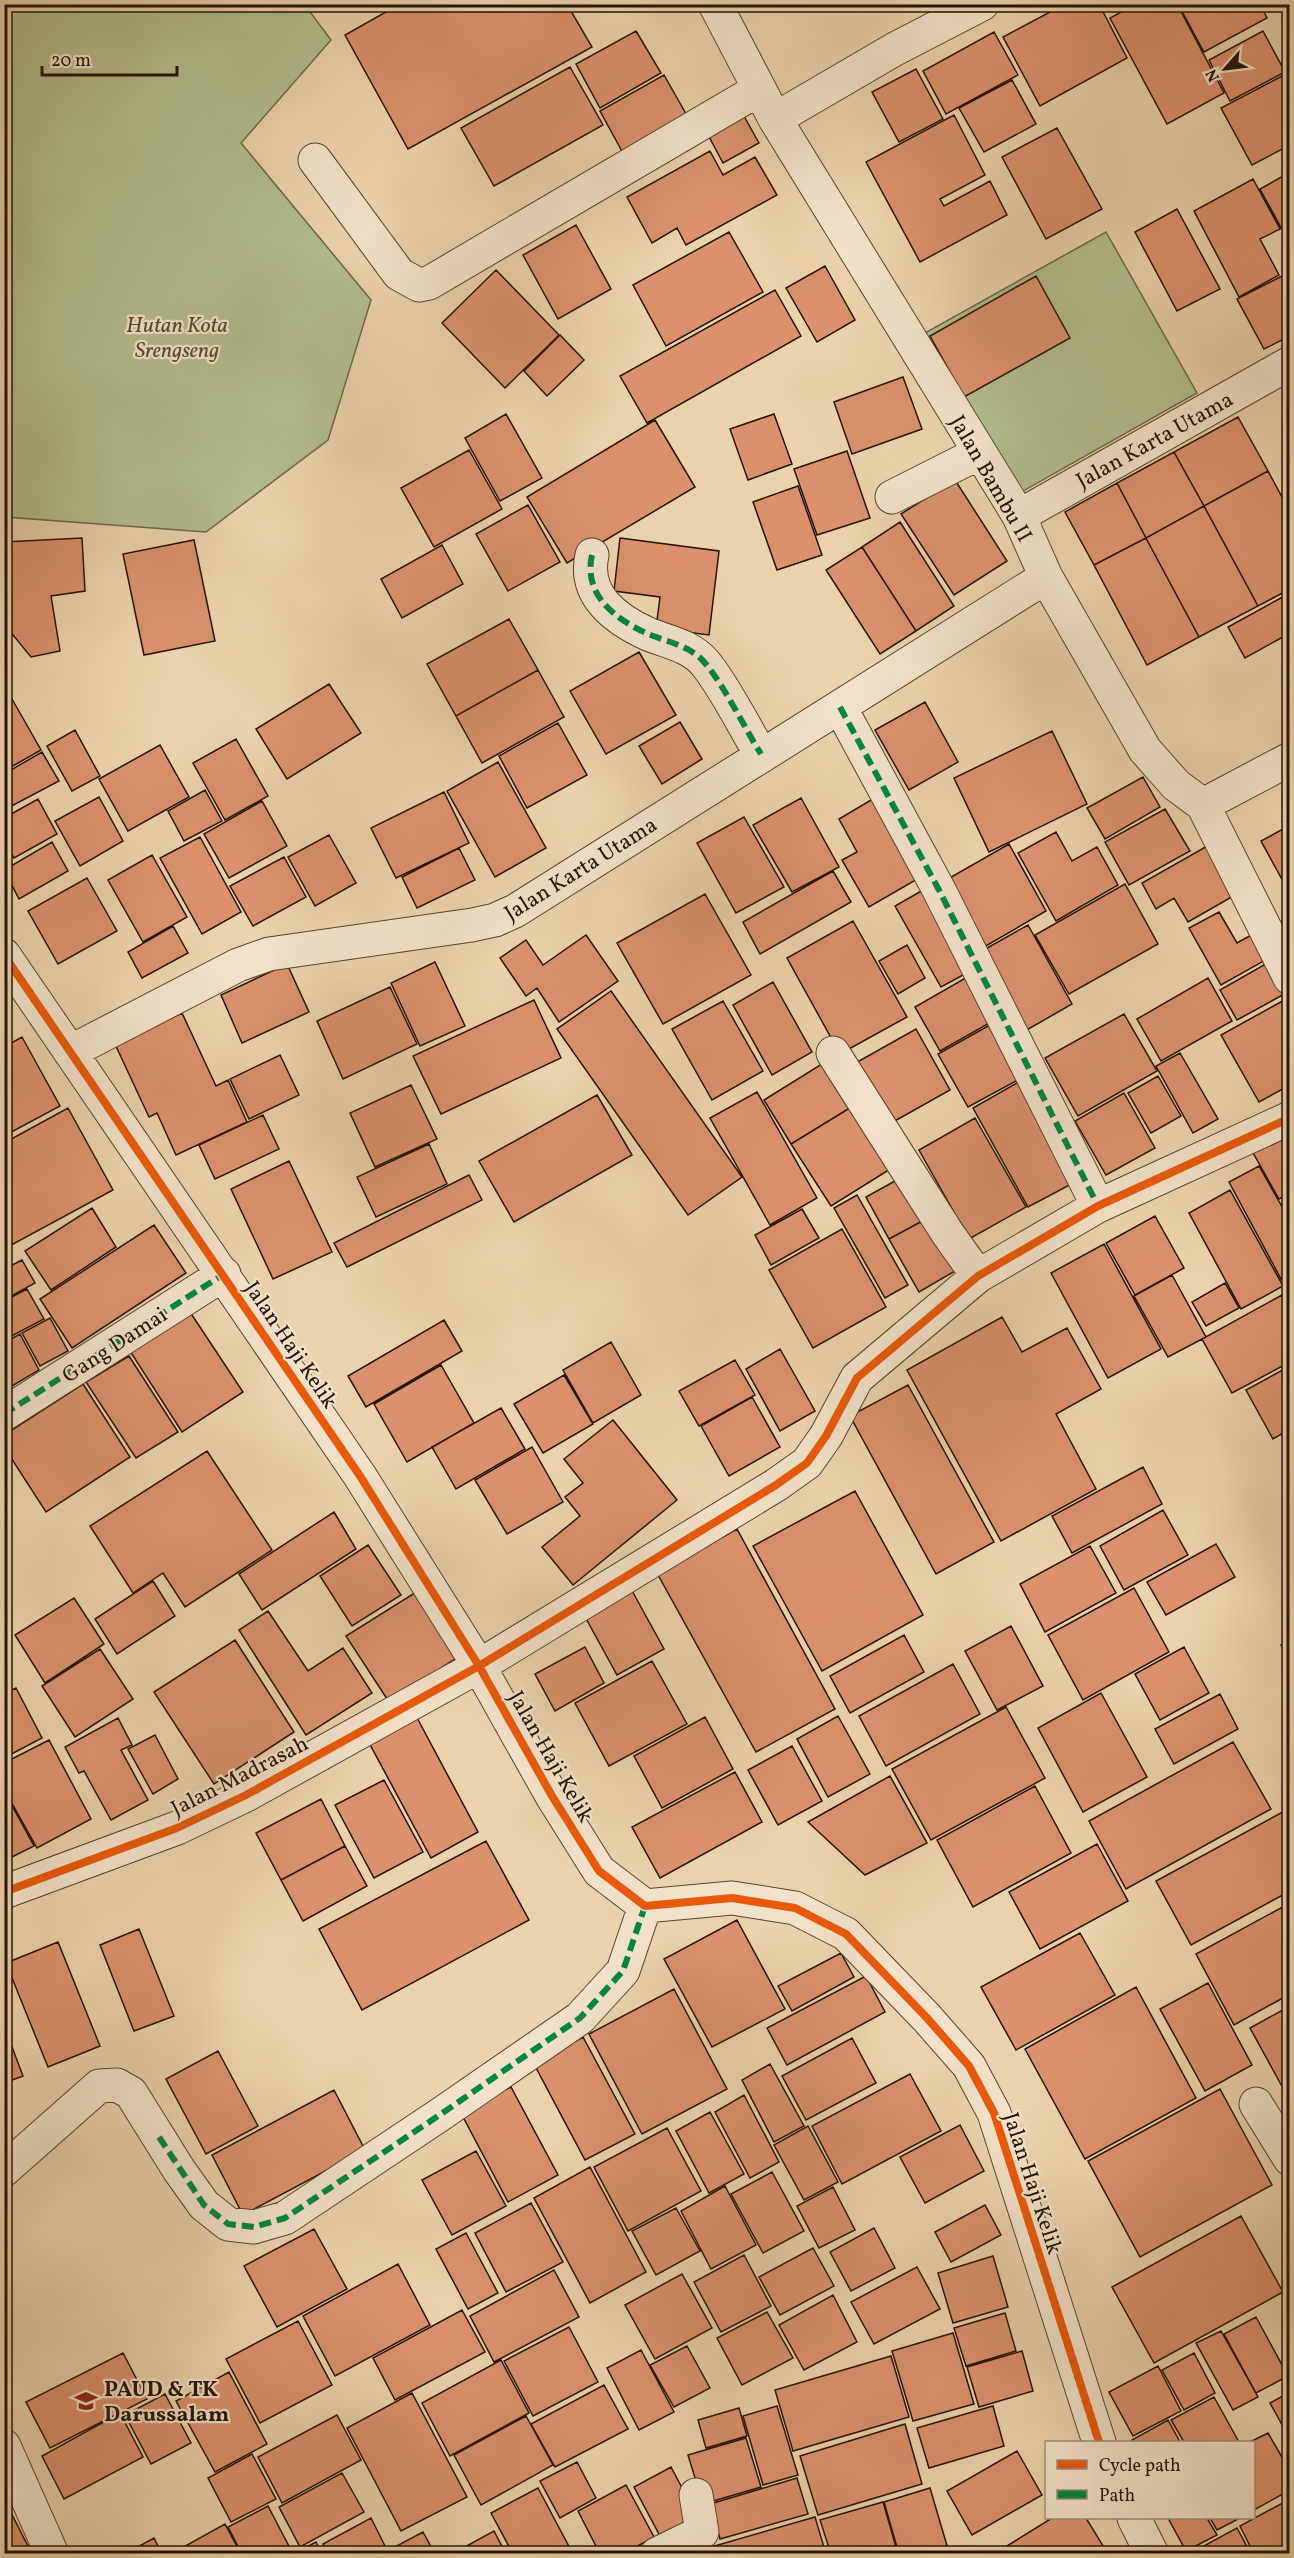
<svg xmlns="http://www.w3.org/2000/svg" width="1294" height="2558" font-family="Vollkorn,serif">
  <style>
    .green { fill: #b2bd8e; stroke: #6c6848; stroke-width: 1.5 }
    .building { fill: #db916e; stroke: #251202; stroke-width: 1.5 }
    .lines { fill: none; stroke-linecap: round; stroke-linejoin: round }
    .minor-casing { stroke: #57422c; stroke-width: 35 }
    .minor { stroke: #f3e2c9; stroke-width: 33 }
    .quiet { stroke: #00873e; stroke-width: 6; stroke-dasharray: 12 6; stroke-linecap: butt }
    .cycleway-casing { stroke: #f3e2c9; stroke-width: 11 }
    .cycleway { stroke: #e8590c; stroke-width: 8 }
    .labels { text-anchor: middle; stroke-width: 4.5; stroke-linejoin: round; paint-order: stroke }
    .park-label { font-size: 22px; font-style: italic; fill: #564e33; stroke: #f3e2c9 }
    .street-label { font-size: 22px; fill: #251202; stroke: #f3e2c9 }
    .poi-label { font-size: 22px; font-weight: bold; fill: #251202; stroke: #f3e2c9; text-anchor: start }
  </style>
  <rect width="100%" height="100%" fill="#ecd2ac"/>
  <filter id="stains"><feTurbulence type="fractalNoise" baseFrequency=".00333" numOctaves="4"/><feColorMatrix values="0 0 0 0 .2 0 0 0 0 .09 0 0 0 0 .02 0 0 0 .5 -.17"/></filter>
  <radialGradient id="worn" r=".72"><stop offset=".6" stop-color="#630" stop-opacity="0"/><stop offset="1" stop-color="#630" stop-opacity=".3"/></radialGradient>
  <path class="green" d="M4 5H305L331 40 241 143 371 300 328 440 206 532 5 517Z
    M1106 232 1197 393 1016 495 925 333Z"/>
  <path class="building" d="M400 4H571L568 6 592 47 408 149 345 35Z
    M1065 4H1099L1127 58 1040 106 1003 37Z
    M1136 4H1177L1224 93 1167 124 1110 18Z
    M1178 4H1260L1267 18 1204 52Z
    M636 31 661 73 600 108 576 64Z
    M1263 31 1285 72 1230 101 1209 60Z
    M994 32 1018 75 946 114 923 71Z
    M570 67 603 125 494 186 461 128Z
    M916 69 943 119 899 142 872 92Z
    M1290 72V145L1252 165 1221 108Z
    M664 75 694 128 629 164 600 111Z
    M1012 80 1036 124 984 152 959 108Z
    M741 111 759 143 723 163 706 131Z
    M954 115 985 175 940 199 944 206 990 181 1007 215 920 262 866 162Z
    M1057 128 1102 209 1046 239 1002 157Z
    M710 151 723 175 755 157 777 195 686 245 677 228 652 243 627 197Z
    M1285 175 1290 184V244L1260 189Z
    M1253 179 1280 229 1260 239 1279 275 1239 297 1194 211Z
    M1177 209 1220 289 1177 311 1135 232Z
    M576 225 611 289 558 319 523 255Z
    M729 232 763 292 666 346 633 285Z
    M825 266 855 320 817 342 786 288Z
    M496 270 559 335 505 388 442 323Z
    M1290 272V336L1264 349 1237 299Z
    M1036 276 1070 338 964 397 930 336Z
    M775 290 801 336 647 423 620 376Z
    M560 335 584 360 547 396 524 371Z
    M903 377 922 429 852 454 834 402Z
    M506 414 542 478 500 501 465 438Z
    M774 414 792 464 748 480 730 429Z
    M1238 417 1268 471 1204 506 1174 452Z
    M655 420 695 487 567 563 527 497Z
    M469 450 502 509 434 547 401 488Z
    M847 451 870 518 817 535 794 469Z
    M1174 452 1204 506 1146 538 1117 483Z
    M1268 471 1290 512V589L1258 606 1204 506Z
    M955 480 1007 561 954 595 901 514Z
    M1117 483 1146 538 1094 565 1065 512Z
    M798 486 822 555 777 570 753 502Z
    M528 505 560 562 508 591 476 534Z
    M1204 506 1258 606 1199 637 1146 538Z
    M900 522 954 606 916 631 862 547Z
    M82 538 85 591 51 596 60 651 31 657 4 624V542Z
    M620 538 719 551 709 635 656 628 660 597 614 591Z
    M1146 538 1199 637 1147 665 1094 565Z
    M194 540 215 641 144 655 123 554Z
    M442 545 463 584 402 618 381 579Z
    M862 547 916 631 880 654 826 570Z
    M1290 593V633L1245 658 1228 627Z
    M509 619 538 670 456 716 427 664Z
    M639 652 676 715 606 754 570 691Z
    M538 670 564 717 482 763 456 716Z
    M329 684 361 733 287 779 256 729Z
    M12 699 41 750 4 771V704Z
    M925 702 958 762 909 790 875 730Z
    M680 722 702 759 662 784 639 746Z
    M558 723 587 775 527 808 499 756Z
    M75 730 100 776 72 791 47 746Z
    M1052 731 1087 804 989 852 954 778Z
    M236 739 268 796 225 820 193 763Z
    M160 745 189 797 128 831 99 779Z
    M42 752 59 781 4 810V774Z
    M498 762 546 848 495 877 447 791Z
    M1143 777 1160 807 1105 839 1087 808Z
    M205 790 222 821 184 841 168 811Z
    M444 792 469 843 396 878 371 828Z
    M881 794 926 874 869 907 842 860 857 852 839 819Z
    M99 797 123 841 80 866 55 821Z
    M801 798 839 867 792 892 753 825Z
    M38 799 57 834 14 858 4 842V818Z
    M262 801 287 846 229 878 204 834Z
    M1165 809 1190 851 1129 885 1105 842Z
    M744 817 784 887 736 913 697 843Z
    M1290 817V894L1261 841 1285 828 1282 821Z
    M1056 832 1072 861 1097 847 1118 885 1056 921 1018 853Z
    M329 835 356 883 315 906 288 857Z
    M200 837 241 912 202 934 160 858Z
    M52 842 68 871 19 899 4 870Z
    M1009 844 1046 911 984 947 946 880Z
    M1209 845 1237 894 1188 922 1174 898 1156 909 1142 883Z
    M459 848 475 880 417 908 402 877Z
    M152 855 187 917 143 942 108 880Z
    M284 857 306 897 253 926 230 886Z
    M833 871 851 902 760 954 743 922Z
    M87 878 117 931 58 964 28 911Z
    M1125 884 1158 944 1069 994 1035 935Z
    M930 886 976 968 941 987 895 906Z
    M705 894 751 975 663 1024 617 943Z
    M1219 912 1237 943 1262 929 1276 954 1221 985 1189 928Z
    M853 921 907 1017 840 1054 787 958Z
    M1028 925 1072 1004 1025 1031 980 952Z
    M173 926 188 953 142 978 128 952Z
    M586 935 618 981 559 1022 537 988 526 996 500 958 526 940 543 965Z
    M907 945 925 978 898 994 879 961Z
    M1276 958 1290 991 1237 1020 1220 990Z
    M435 962 465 1026 420 1046 391 983Z
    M287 964 309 1012 242 1043 221 995Z
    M969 976 993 1021 940 1051 915 1007Z
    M1208 978 1232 1021 1161 1061 1137 1019Z
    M773 982 812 1052 772 1075 733 1005Z
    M390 987 417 1044 343 1079 317 1021Z
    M611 991 742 1177 688 1215 557 1029Z
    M1288 998 1290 1085 1259 1102 1221 1035Z
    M534 1000 561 1058 441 1114 413 1056Z
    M723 1001 763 1071 712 1100 672 1029Z
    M182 1013 216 1086 228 1080 247 1122 176 1155 157 1113 149 1117 115 1044Z
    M1124 1014 1157 1071 1078 1116 1045 1058Z
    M997 1021 1027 1075 968 1107 938 1054Z
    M916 1029 950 1090 886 1126 852 1065Z
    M22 1037 60 1106 4 1136V1047Z
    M1180 1053 1218 1119 1193 1133 1156 1066Z
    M280 1055 299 1095 249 1119 230 1079Z
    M825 1062 853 1106 791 1144 764 1100Z
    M1158 1076 1181 1116 1151 1133 1128 1093Z
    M1024 1079 1081 1179 1028 1207 973 1108Z
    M411 1085 437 1139 375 1167 350 1113Z
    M757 1092 817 1198 770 1225 710 1118Z
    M1124 1093 1155 1148 1106 1175 1075 1121Z
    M597 1095 632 1155 514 1222 479 1161Z
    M853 1106 892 1168 831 1206 791 1144Z
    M68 1108 113 1190 4 1249V1143Z
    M263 1115 279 1149 215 1179 199 1145Z
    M975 1118 1026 1207 969 1239 919 1150Z
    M1290 1130V1193L1279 1199 1252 1151Z
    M429 1144 447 1184 376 1217 357 1177Z
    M289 1161 332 1252 273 1279 231 1189Z
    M1259 1166 1290 1221V1274L1281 1279 1229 1182Z
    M469 1175 482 1200 347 1267 334 1243Z
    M902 1177 926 1219 889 1239 866 1197Z
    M1230 1190 1283 1286 1241 1309 1189 1213Z
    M857 1195 908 1285 885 1298 834 1208Z
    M1290 1196V1210L1284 1199Z
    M92 1208 116 1247 51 1290 25 1251Z
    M802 1209 819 1238 771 1265 755 1235Z
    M1155 1216 1184 1268 1135 1295 1106 1243Z
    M926 1219 955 1271 919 1292 889 1239Z
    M154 1225 186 1273 72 1348 40 1299Z
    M842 1229 886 1307 813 1348 769 1270Z
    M1104 1244 1161 1349 1108 1378 1051 1273Z
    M22 1260 35 1283 4 1300V1269Z
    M1172 1275 1206 1337 1168 1357 1134 1296Z
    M1225 1283 1239 1308 1206 1326 1192 1302Z
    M27 1289 44 1319 4 1340V1301Z
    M1282 1295 1290 1308V1362L1232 1393 1202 1339Z
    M188 1309 243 1392 182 1432 128 1348Z
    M1002 1317 1022 1352 1067 1328 1101 1389 1056 1414 1096 1489 1001 1541 907 1370Z
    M50 1318 68 1351 40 1366 22 1333Z
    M444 1320 462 1351 366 1407 348 1376Z
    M20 1334 39 1370 12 1386 4 1373V1343Z
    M611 1342 641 1395 593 1423 563 1370Z
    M780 1349 815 1411 780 1431 746 1369Z
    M129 1356 178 1432 136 1458 86 1382Z
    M735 1360 755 1395 699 1426 679 1391Z
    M441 1365 474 1423 407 1462 374 1404Z
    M1290 1366V1429L1273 1439 1246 1390Z
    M564 1375 593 1424 543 1453 514 1404Z
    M83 1384 130 1457 46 1512 4 1447V1435Z
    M908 1385 994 1542 936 1574 850 1416Z
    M752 1397 780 1447 729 1476 701 1426Z
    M501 1408 525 1449 456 1489 432 1447Z
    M613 1420 677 1500 573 1585 542 1547 580 1516 565 1497 583 1483 564 1459Z
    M532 1447 563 1502 507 1534 475 1480Z
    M207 1451 272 1550 185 1607 163 1573 133 1593 90 1526Z
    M1143 1467 1162 1504 1072 1553 1052 1516Z
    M855 1491 923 1615 822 1671 753 1546Z
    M1163 1510 1188 1555 1124 1590 1100 1546Z
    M334 1512 356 1549 262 1610 239 1574Z
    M737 1529 835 1709 756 1752 657 1573Z
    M1216 1544 1235 1577 1166 1615 1147 1582Z
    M368 1545 401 1595 352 1626 320 1576Z
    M1090 1546 1116 1593 1045 1632 1020 1584Z
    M153 1581 175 1616 117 1654 95 1619Z
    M630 1587 664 1649 617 1675 583 1613Z
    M1134 1588 1169 1652 1083 1700 1048 1635Z
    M421 1589 463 1654 389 1702 346 1636Z
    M4 1597 12 1608 4 1612Z
    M74 1598 104 1644 45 1683 15 1635Z
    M268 1611 308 1671 343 1648 372 1693 306 1735 239 1630Z
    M1011 1626 1043 1686 997 1710 965 1651Z
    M904 1635 924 1672 850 1713 830 1676Z
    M235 1640 294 1732 214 1784 154 1692Z
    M1290 1641V1660L1281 1645Z
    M585 1647 604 1683 555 1711 535 1674Z
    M1184 1647 1209 1693 1160 1720 1135 1674Z
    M100 1649 133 1699 75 1737 42 1686Z
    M652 1661 687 1724 609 1766 575 1703Z
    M953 1664 980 1714 886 1766 859 1716Z
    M16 1688 42 1738 4 1758V1694Z
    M1101 1693 1147 1777 1083 1812 1038 1728Z
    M1220 1694 1238 1729 1174 1764 1155 1729Z
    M1006 1707 1045 1778 931 1840 892 1769Z
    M415 1714 478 1832 431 1858 367 1739Z
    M838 1716 870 1774 828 1797 797 1739Z
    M705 1717 733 1769 662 1808 634 1756Z
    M118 1718 132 1745 121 1750 148 1800 111 1820 84 1771 79 1773 65 1747Z
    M155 1735 178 1779 153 1794 128 1749Z
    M49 1740 91 1819 37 1848 4 1789V1763Z
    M1233 1742 1271 1809 1126 1889 1089 1821Z
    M792 1746 822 1801 778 1825 748 1770Z
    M735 1772 762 1822 660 1878 632 1827Z
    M890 1776 927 1843 865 1875 808 1822Z
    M384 1780 423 1852 374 1878 335 1805Z
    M1035 1786 1071 1853 973 1907 937 1840Z
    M4 1791 34 1846 4 1861Z
    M321 1799 345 1846 281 1880 256 1833Z
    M1290 1808V1891L1191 1945 1156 1881Z
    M486 1841 529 1920 362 2010 319 1929Z
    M1097 1844 1128 1901 1040 1949 1009 1892Z
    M345 1846 367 1886 303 1921 281 1880Z
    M1290 1903V1994L1234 2025 1196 1954Z
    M737 1920 785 2009 712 2047 664 1959Z
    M139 1929 174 2016 134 2031 100 1945Z
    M1080 1933 1115 1995 1016 2050 981 1987Z
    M58 1942 100 2046 48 2067 6 1963Z
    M841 1953 854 1977 792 2011 778 1986Z
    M866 1976 885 2012 787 2065 767 2028Z
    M1208 1983 1252 2065 1205 2091 1160 2009Z
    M1136 1987 1196 2098 1085 2159 1025 2049Z
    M674 1989 727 2089 642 2134 589 2034Z
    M1290 2006V2101L1250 2028Z
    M6 2031 23 2076 4 2083V2032Z
    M583 2037 635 2134 585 2160 534 2064Z
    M852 2038 876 2083 806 2120 782 2076Z
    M218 2051 258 2126 206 2154 166 2079Z
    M770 2064 804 2126 774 2142 742 2080Z
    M910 2074 941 2131 842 2184 812 2126Z
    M511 2087 558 2175 508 2202 461 2113Z
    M1220 2089 1272 2185 1140 2257 1088 2161Z
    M334 2090 365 2150 243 2215 212 2155Z
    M744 2095 779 2162 750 2178 715 2112Z
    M710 2112 744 2174 709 2193 676 2131Z
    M1290 2113V2142L1277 2120Z
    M960 2125 984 2171 925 2203 900 2157Z
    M808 2126 838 2182 804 2200 774 2145Z
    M667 2128 701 2191 628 2231 594 2167Z
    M476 2151 506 2206 452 2235 422 2180Z
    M590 2167 646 2272 590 2303 534 2198Z
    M772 2172 804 2231 763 2253 731 2194Z
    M725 2186 756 2245 711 2269 681 2211Z
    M833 2187 855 2230 819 2248 797 2206Z
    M531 2203 563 2262 506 2292 475 2233Z
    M985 2205 1001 2235 951 2262 935 2232Z
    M676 2208 700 2251 656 2275 632 2231Z
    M1241 2216 1283 2292 1154 2363 1112 2287Z
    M874 2228 895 2268 851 2291 830 2252Z
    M314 2229 347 2289 277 2327 244 2266Z
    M466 2233 498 2293 468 2309 436 2249Z
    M813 2248 834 2286 780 2315 759 2277Z
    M744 2255 771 2306 721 2332 694 2282Z
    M993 2256 1008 2307 953 2323 938 2273Z
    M398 2264 430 2325 335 2376 303 2316Z
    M917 2267 940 2309 874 2344 851 2302Z
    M554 2270 579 2317 494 2362 470 2316Z
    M682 2274 712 2328 655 2359 625 2305Z
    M833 2295 857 2342 804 2370 779 2325Z
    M462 2310 485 2352 395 2400 373 2358Z
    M767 2312 793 2358 742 2385 717 2338Z
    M1005 2313 1016 2351 966 2366 954 2328Z
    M1256 2317 1288 2376 1256 2393 1224 2334Z
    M298 2321 332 2385 260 2423 226 2359Z
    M569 2327 598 2382 533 2416 504 2361Z
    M1221 2331 1258 2397 1233 2410 1196 2343Z
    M953 2333 974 2404 913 2421 892 2351Z
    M687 2346 710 2388 674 2407 650 2365Z
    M641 2350 674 2412 639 2430 607 2368Z
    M1022 2351 1033 2391 979 2407 967 2367Z
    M123 2353 147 2399 50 2448 26 2402Z
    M1194 2353 1215 2393 1184 2410 1162 2370Z
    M891 2356 909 2417 793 2451 775 2390Z
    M501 2360 529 2413 450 2456 422 2403Z
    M1158 2366 1181 2411 1133 2436 1109 2392Z
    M229 2372 267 2444 215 2472 176 2401Z
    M604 2385 628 2429 555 2467 531 2424Z
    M1290 2392V2439L1270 2403Z
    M412 2393 467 2497 401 2531 347 2428Z
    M165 2394 191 2443 151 2464 125 2415Z
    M1214 2397 1239 2442H1184L1171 2420Z
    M777 2406 798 2475 763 2485 743 2416Z
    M993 2406 1004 2446 929 2468 917 2428Z
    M739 2408 747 2436 706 2448 698 2420Z
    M120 2413 143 2457 64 2499 42 2456Z
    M337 2415 361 2460 282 2503 258 2457Z
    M526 2416 553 2465 481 2505 454 2455Z
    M1168 2420 1180 2442H1133L1132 2440Z
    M905 2424 922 2484 818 2515 800 2456Z
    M1268 2433 1290 2471V2490L1254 2510V2442H1250Z
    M746 2438 761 2487 703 2504 688 2455Z
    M1017 2451 1042 2495 972 2535 947 2491Z
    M252 2454 276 2499 231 2522 208 2478Z
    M577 2462 596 2498 560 2518 540 2481Z
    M671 2467 697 2516 660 2536 634 2487Z
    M342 2473 364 2512 300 2547 279 2507Z
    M797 2478 808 2514 720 2539 710 2504Z
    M626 2485 654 2537 623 2554H600L578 2511Z
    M538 2488 573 2554H513L491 2513Z
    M930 2488 948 2549 933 2554H899L884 2502Z
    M4 2499 32 2554H4Z
    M1290 2499V2554H1254L1240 2526Z
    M883 2502 898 2554H831L820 2520Z
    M268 2506 292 2552 242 2554 228 2527Z
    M815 2517 826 2554H713L711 2547Z
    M371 2518 389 2554H328L323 2544Z
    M1052 2518H1086L1108 2554H994Z
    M1168 2518H1207L1217 2535 1186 2551Z
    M1210 2518H1240L1217 2530Z
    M225 2524 241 2554H171Z
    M1237 2528 1251 2554H1205L1202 2547Z
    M494 2531 506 2554H452Z
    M423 2532 435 2554H393L391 2549Z
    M154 2538 162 2554H125Z
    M316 2542 322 2554H293Z"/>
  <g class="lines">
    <g class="minor-casing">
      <path id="minor" d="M715 4 775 119 1019 516 1046 577 1145 750 1176 785 1203 805 1290 978
        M775 119 895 49 982 4
        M315 160 399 274 419 285 429 283 758 90
        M892 497 979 453
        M1019 516 1290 363
        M592 555C583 595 615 619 648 634 668 642 691 646 705 663 725 687 744 727 761 754
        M840 707 939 890 1098 1206
        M1203 805 1290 759
        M4 955 360 1476 479 1666 552 1796 599 1871 645 1906 732 1898 795 1908 846 1934 927 2018 969 2066 994 2113 1099 2442
        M70 1052 238 965 269 954 472 925 495 920 515 911 1046 577
        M833 1053 948 1234 978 1276
        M4 1414 224 1274
        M4 1892 177 1828 246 1795 479 1666 776 1485 807 1463 826 1436 857 1378 978 1276 1098 1206 1290 1118
        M1256 2104 1290 2159
        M4 2170 99 2086 117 2085 131 2093 179 2170 204 2205 228 2224 254 2227 285 2218 441 2114 580 2018 623 1971 645 1906
        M4 2446 52 2554
        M1134 2518 1152 2554
        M657 2554 702 2532 696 2495"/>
    </g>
    <use href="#minor" class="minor"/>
    <path class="quiet" d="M592 555C583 595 615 619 648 634 668 642 691 646 705 663 725 687 744 727 761 754
      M840 707 939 890 1098 1206
      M4 1414 224 1274
      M159 2137 204 2205 228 2224 254 2227 285 2218 441 2114 580 2018 623 1971 645 1906"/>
    <g class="cycleway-casing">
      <path id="cycleway" d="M4 955 360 1476 479 1666 552 1796 599 1871 645 1906 732 1898 795 1908 846 1934 927 2018 969 2066 994 2113 1099 2442
        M4 1892 177 1828 246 1795 479 1666 776 1485 807 1463 826 1436 857 1378 978 1276 1098 1206 1290 1118"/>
    </g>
    <use href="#cycleway" class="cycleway"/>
  </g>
  <defs>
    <g id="school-bare" transform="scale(1.8)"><path d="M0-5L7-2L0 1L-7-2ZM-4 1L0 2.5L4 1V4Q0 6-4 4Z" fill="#8f2418" stroke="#f3e2c9" stroke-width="2.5" paint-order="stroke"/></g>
  </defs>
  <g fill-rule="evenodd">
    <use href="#school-bare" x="86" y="2401"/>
  </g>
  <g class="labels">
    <g class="park-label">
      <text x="177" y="332">Hutan Kota<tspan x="177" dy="25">Srengseng</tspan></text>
    </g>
    <g class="street-label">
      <text transform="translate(1154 439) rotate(-29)" y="8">Jalan Karta Utama</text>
      <text transform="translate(992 478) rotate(60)" y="8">Jalan Bambu II</text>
      <text transform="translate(580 868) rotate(-32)" y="8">Jalan Karta Utama</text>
      <text transform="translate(114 1344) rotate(-33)" y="8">Gang Damai</text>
      <text transform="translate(292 1344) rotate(56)" y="8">Jalan Haji Kelik</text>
      <text transform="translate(552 1756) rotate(60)" y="8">Jalan Haji Kelik</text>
      <text transform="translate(239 1775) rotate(-27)" y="8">Jalan Madrasah</text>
      <text transform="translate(1034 2183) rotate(72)" y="8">Jalan Haji Kelik</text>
    </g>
    <g class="poi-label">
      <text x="104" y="2396">PAUD &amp; TK<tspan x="104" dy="25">Darussalam</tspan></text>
    </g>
  </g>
  <rect width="1294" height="2558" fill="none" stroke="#ecd2ac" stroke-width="24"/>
  <rect x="6" y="6" width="1282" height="2546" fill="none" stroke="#251202" stroke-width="3"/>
  <rect x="12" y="12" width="1270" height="2534" fill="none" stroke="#251202" stroke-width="1.5"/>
  <rect x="1045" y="2441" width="210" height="78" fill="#f3e2c9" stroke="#a18f79" stroke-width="1.5"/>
  <rect x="1057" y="2460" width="30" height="9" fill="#e8590c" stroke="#a18f79" stroke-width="1.5"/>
  <text x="1099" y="2471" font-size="18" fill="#251202">Cycle path</text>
  <rect x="1057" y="2490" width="30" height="9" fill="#00873e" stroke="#a18f79" stroke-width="1.5"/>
  <text x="1099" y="2501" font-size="18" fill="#251202">Path</text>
  <g transform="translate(1225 69) rotate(242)" stroke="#f3e2c9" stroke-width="4.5" paint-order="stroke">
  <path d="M0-4.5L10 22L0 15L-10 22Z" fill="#251202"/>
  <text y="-9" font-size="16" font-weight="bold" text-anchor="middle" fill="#251202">N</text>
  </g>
  <path d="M42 66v9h135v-9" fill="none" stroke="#251202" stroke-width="3"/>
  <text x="51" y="66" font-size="18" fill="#251202" stroke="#f3e2c9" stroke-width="4.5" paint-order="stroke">20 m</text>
  <rect width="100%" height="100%" filter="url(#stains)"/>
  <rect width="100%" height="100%" fill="url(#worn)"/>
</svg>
